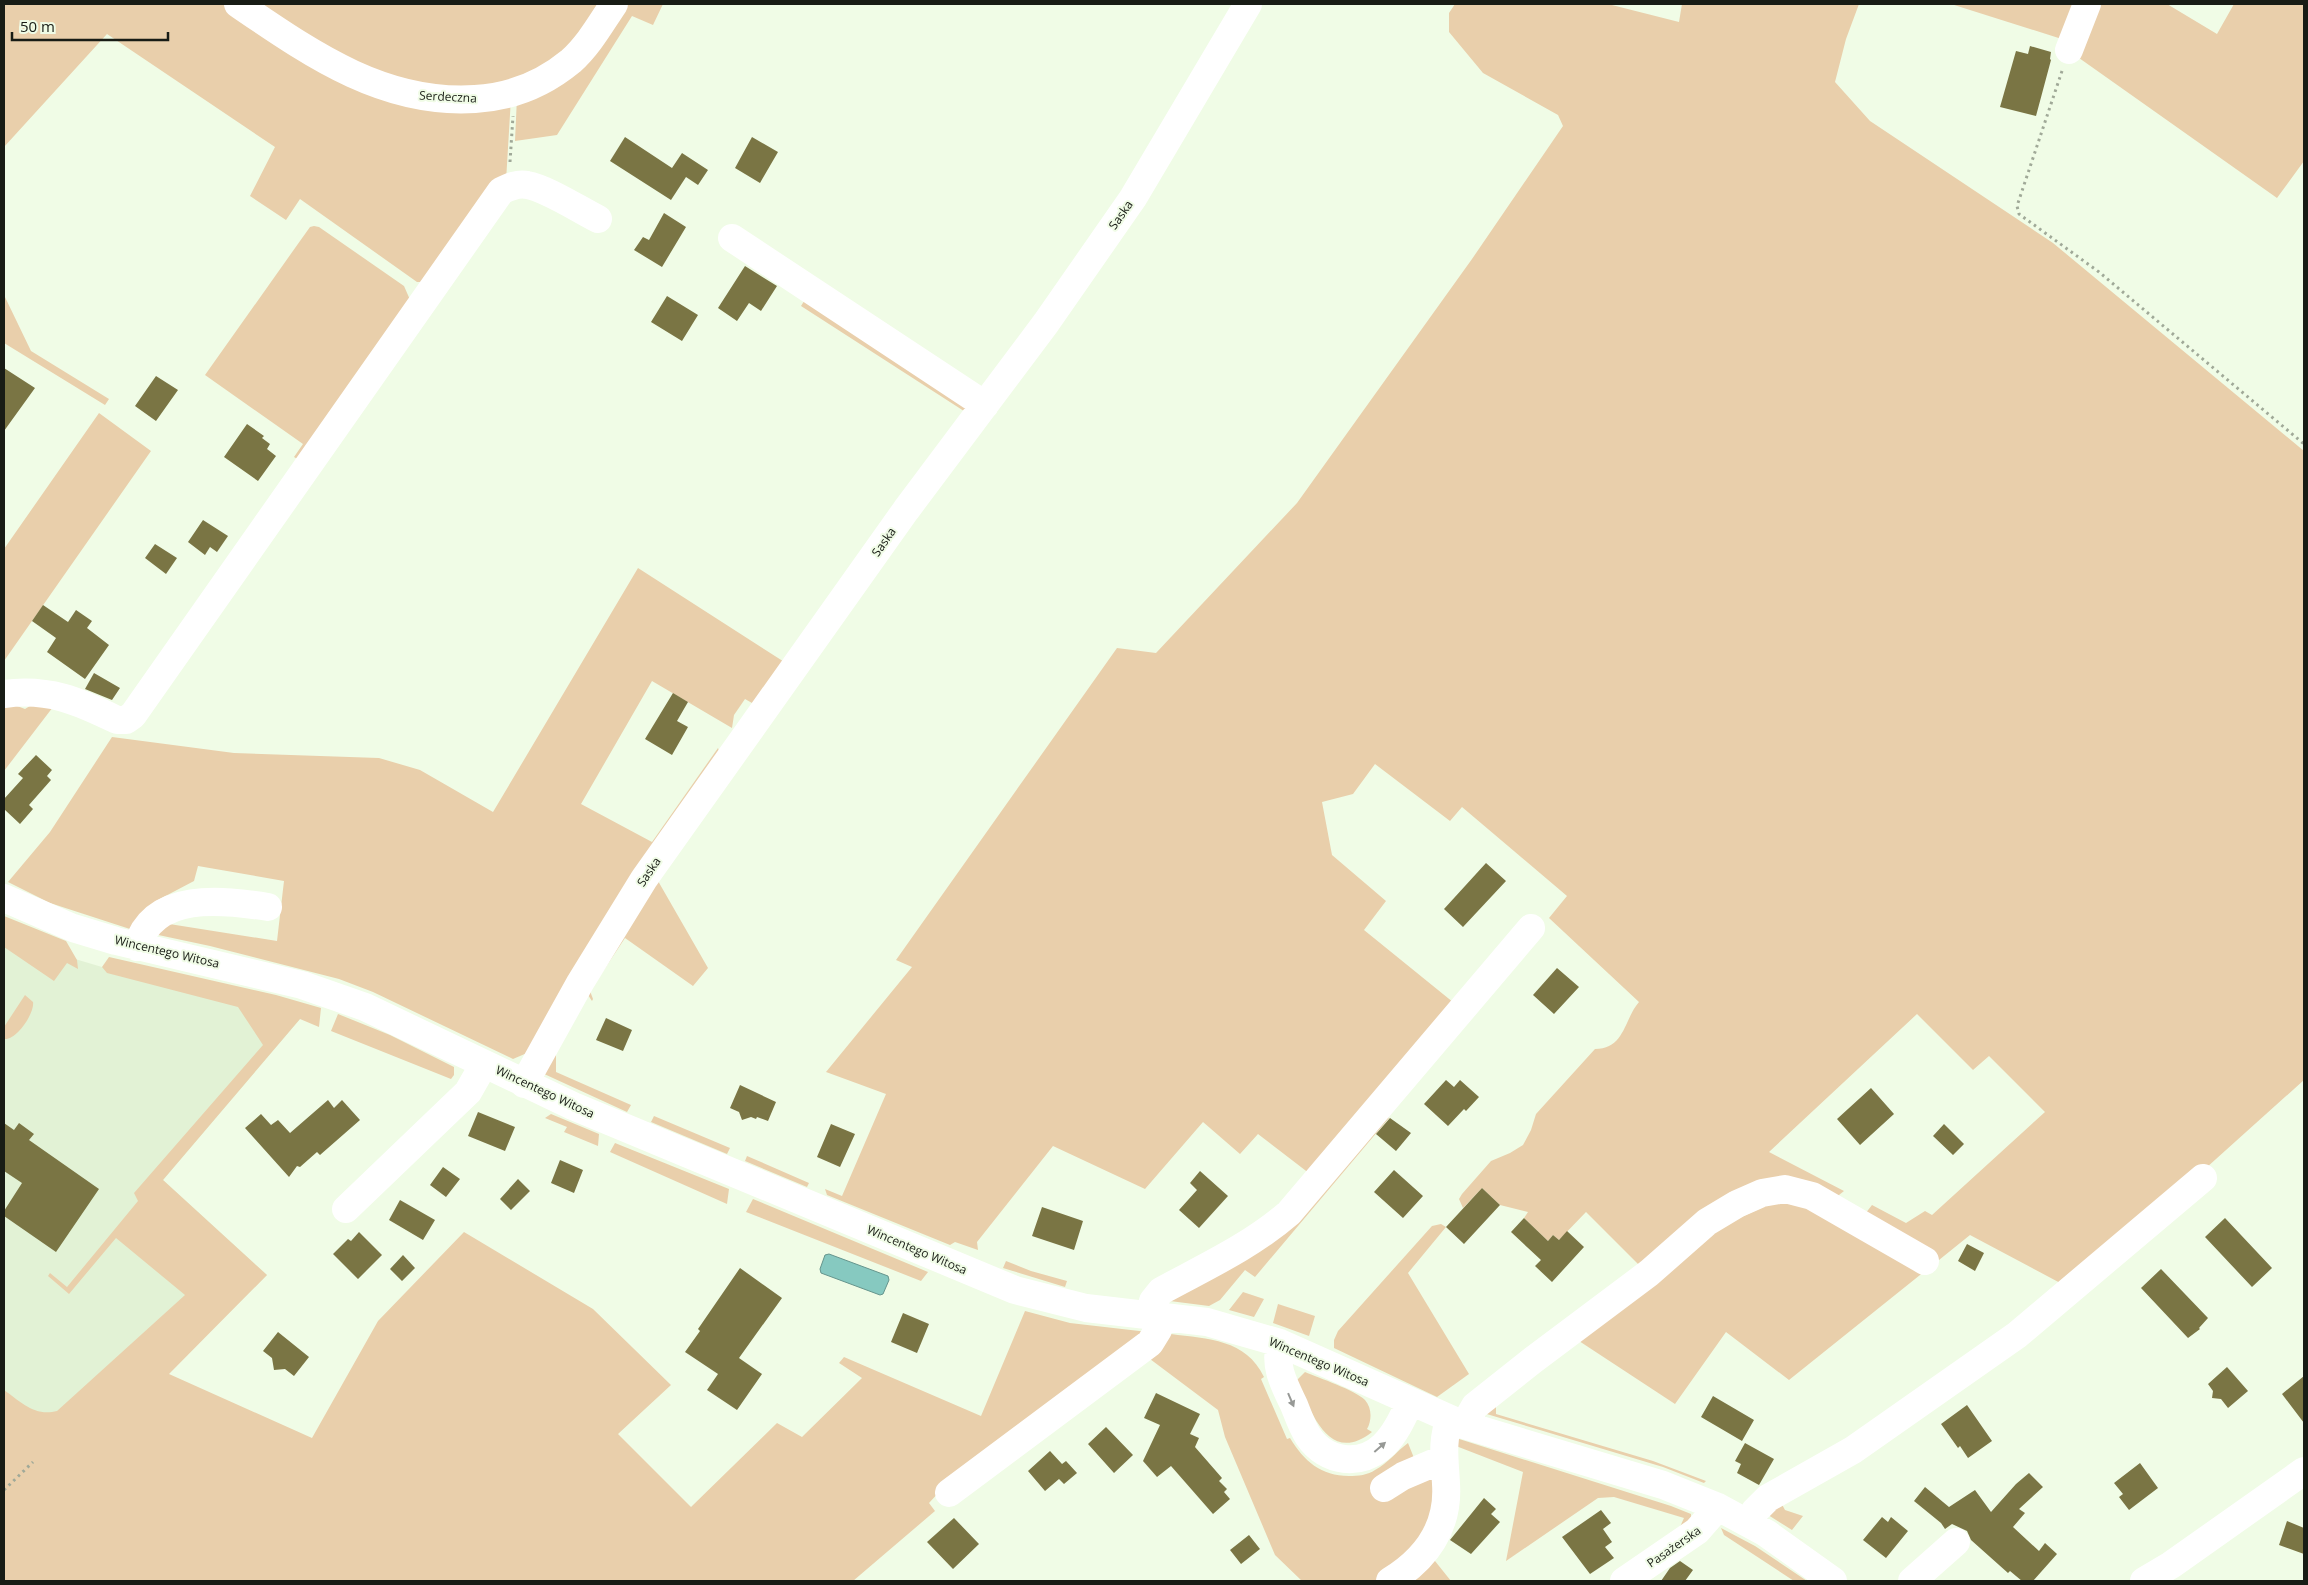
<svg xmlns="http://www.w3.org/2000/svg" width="2308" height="1585" font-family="'Open Sans',sans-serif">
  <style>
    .built { fill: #e2f2d5 }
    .green { fill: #e9cfab }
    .water { fill: #86c9c0; stroke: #65958d }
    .building { fill: #7a7544 }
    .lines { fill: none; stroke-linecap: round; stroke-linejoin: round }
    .path { stroke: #a0a998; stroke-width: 3; stroke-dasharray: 2.5 4; stroke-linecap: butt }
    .minor { stroke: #fff; stroke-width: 28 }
    .oneway { fill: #979996 }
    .labels { text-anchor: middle; stroke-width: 4; stroke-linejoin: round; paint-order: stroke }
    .street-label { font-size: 12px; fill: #181c15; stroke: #f0fce6 }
  </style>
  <rect width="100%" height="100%" fill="#f0fce6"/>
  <path class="built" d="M4 929 38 948 102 967 300 1019 163 1180 267 1275 65 1475 4 1418Z"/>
  <path class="green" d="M4 4H229L351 80 511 98 506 181 425 282H417L300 199 286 220 250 196 275 147 107 34 4 147Z
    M248 4H608L588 34 512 89 395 86Z
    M619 4H663L653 25 632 16 557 135 515 141 517 97Z
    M1455 4H1608L1679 22 1682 4H1859L1846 39 1835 82 1870 121 2053 243 2304 451V1080L2206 1168 2064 1285 1970 1235 1939 1260 1865 1221V1214L1872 1205 1906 1223 1925 1211 1932 1215 2045 1112 1989 1056 1973 1070 1917 1014 1769 1152 1844 1191 1834 1199 1798 1185 1641 1267 1586 1212 1559 1240 1553 1235 1548 1241 1524 1218 1528 1212 1500 1205 1482 1188 1463 1208 1459 1199 1462 1194 1491 1161 1510 1153 1523 1145 1531 1130 1536 1114 1595 1049C1625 1049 1624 1019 1639 1002L1549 918 1567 896 1462 807 1450 821 1375 764 1353 794 1322 802 1332 855 1386 901 1364 930 1459 1007 1314 1177 1258 1134 1240 1154 1203 1122 1145 1189 1053 1146 977 1242 978 1250 955 1242 950 1245 827 1195 825 1189 842 1196 886 1094 826 1072 912 967 896 960 1117 648 1156 653 1297 503 1472 259 1563 126 1558 115 1483 73 1449 32V13Z
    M1951 4H2083L2068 41Z
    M2092 4H2167L2217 34 2234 4H2304V161L2277 198 2072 53Z
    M314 226 319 227 404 286 411 302 299 460 294 457 303 444 205 375 300 241 310 227Z
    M4 295 31 351 109 399 105 405 4 343Z
    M808 295 963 399 967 413 801 306Z
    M99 413 151 451 4 661V549Z
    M638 568 789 665 759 707 745 699 734 715 732 728 652 681 581 804 652 842 718 748 721 756 527 1053 513 1059 373 992 339 979 210 946 149 933 163 923 277 941 284 881 198 866 194 881 156 901 158 908 133 930 50 903 8 882 50 832 112 737 234 753 379 758 420 770 493 812Z
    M4 701 25 709 38 701 53 707 4 771Z
    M654 874 708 968 693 986 625 938 590 991 593 999 592 1001 586 992 587 985Z
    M4 916 66 941 77 960 78 969 67 963 54 981 4 947Z
    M109 957 276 995 321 1008 319 1027 300 1019 163 1180 267 1275 169 1374 312 1438 378 1321 464 1232 593 1309 671 1385 618 1434 691 1507 777 1423 802 1437 862 1378 839 1363 844 1357 981 1416 1025 1311 1070 1323 1148 1332 941 1490 929 1503 935 1511 853 1581H4V1390C21 1402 35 1417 57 1411L185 1295 116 1238 69 1294 48 1276 50 1273 67 1287 138 1201 134 1193 263 1045 238 1007 107 973 102 967Z
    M25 995 33 1002C35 1013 16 1041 4 1039V1027Z
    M338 1014 390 1035 454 1067V1075L451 1079 331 1031Z
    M556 1048V1072L631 1105 627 1112 542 1073Z
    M1383 1113 1389 1118 1255 1277 1245 1270 1220 1300 1209 1306 1162 1300 1251 1247Z
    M551 1114 599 1134 598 1146 564 1132 567 1127 545 1118Z
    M654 1116 730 1148 727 1154 651 1122Z
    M615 1143 729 1189 727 1204 610 1152Z
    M747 1156 754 1159 809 1183 807 1187 745 1161Z
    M1787 1196 1925 1271 1789 1380 1726 1332 1675 1404 1576 1339 1496 1403V1414L1653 1461 1706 1481 1704 1483 1663 1467 1480 1412 1694 1239Z
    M753 1199 928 1272 921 1281 746 1212Z
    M1441 1224 1446 1227 1408 1273 1469 1374 1437 1397 1334 1348V1340L1338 1331 1432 1226Z
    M1006 1261 1031 1271 1067 1281 1065 1287 1003 1268Z
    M1243 1292 1264 1299 1254 1317 1229 1310Z
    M1278 1304 1315 1316 1309 1336 1273 1323Z
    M1171 1334C1208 1339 1246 1339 1264 1377L1261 1379 1287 1439 1290 1438C1304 1461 1321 1476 1349 1476 1358 1476 1368 1475 1375 1470 1388 1463 1397 1451 1408 1443L1414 1458 1433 1473 1437 1524 1383 1581H1302L1275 1555 1225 1437 1218 1410 1146 1356Z
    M1305 1372C1319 1378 1355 1390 1365 1400 1372 1408 1372 1420 1367 1429L1372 1432C1329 1466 1311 1412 1297 1380Z
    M1456 1438 1671 1506 1691 1514V1519L1674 1540 1684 1518 1614 1497 1598 1498 1506 1561 1523 1472 1456 1446Z
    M1779 1499 1785 1510 1803 1516 1792 1530 1765 1513Z
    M1721 1528 1755 1546 1807 1581H1794L1724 1535Z
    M1431 1556 1451 1581H1398Z"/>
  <path class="water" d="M829 1254 888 1276 889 1280 883 1294 880 1295 821 1273 820 1269 825 1255Z"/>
  <path class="building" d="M2030 46 2051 52 2050 59 2051 60 2036 116 2000 107 2016 51 2028 54Z
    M625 137 672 168 682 153 708 170 698 185 686 177 671 200 610 161Z
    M752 137 778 152 760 183 735 168Z
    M664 213 686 227 662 267 634 250 643 237 649 240Z
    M745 266 777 286 761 311 749 303 737 321 718 308Z
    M667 296 698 315 682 341 651 322Z
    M4 368 35 388 4 431Z
    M156 376 178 390 156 421 135 406Z
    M247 424 264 436 262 438 270 444 267 449 276 456 258 481 224 457Z
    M203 520 228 536 217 552 210 547 205 555 188 542Z
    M155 544 177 558 166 574 145 558Z
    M43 605 68 622 76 610 92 621 87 628 109 645 85 679 47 652 56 638 32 621Z
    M94 673 120 688 112 700 85 689Z
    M673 693 688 702 677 721 688 727 672 755 645 739Z
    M36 755 52 770 47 776 51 780 29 805 33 809 20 824 4 809V799L23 778 18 774Z
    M1486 863 1506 881 1463 927 1444 909Z
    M1557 968 1579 987 1554 1014 1533 995Z
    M606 1018 632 1030 623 1051 596 1040Z
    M1446 1080 1454 1087 1460 1080 1479 1097 1466 1111 1464 1109 1448 1126 1424 1104Z
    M740 1085 776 1102 768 1121 757 1117 756 1119 751 1117 742 1120 739 1112 730 1108Z
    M1871 1088 1894 1114 1860 1145 1837 1119Z
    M328 1100 334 1108 342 1100 360 1120 320 1155 317 1152 300 1167 297 1166 289 1177 245 1128 261 1114 271 1125 278 1120 290 1133Z
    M478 1112 515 1127 505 1151 468 1136Z
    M1390 1118 1411 1133 1396 1151 1376 1134Z
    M4 1123 14 1130 19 1123 34 1134 29 1140 99 1189 56 1252 4 1216V1211L22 1183 4 1171Z
    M831 1124 855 1134 840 1167 817 1157Z
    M1944 1124 1964 1144 1953 1155 1933 1136Z
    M560 1160 583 1170 574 1193 551 1183Z
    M443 1167 460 1179 446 1197 430 1185Z
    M1394 1170 1423 1196 1403 1218 1374 1192Z
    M1200 1171 1228 1196 1199 1228 1179 1210 1197 1190 1190 1183Z
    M518 1179 530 1191 511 1210 500 1199Z
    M1482 1188 1500 1205 1464 1244 1446 1227Z
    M400 1200 435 1220 423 1240 389 1220Z
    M1042 1207 1083 1221 1074 1250 1032 1236Z
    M1524 1218 1548 1241 1553 1235 1559 1240 1567 1231 1584 1247 1552 1282 1535 1266 1541 1260 1511 1232Z
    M2225 1218 2272 1268 2252 1287 2205 1237Z
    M359 1232 382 1255 358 1279 333 1254 348 1239 351 1241Z
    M1967 1244 1984 1253 1975 1271 1958 1261Z
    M403 1255 415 1268 402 1281 390 1269Z
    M740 1268 782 1298 739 1358 762 1374 737 1410 707 1390 718 1374 685 1352 700 1331 698 1329Z
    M2161 1269 2208 1318 2199 1328 2200 1329 2188 1338 2141 1288Z
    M903 1313 929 1324 917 1353 891 1342Z
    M278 1332 309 1357 294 1376 285 1369 274 1370 272 1358 263 1351Z
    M2227 1367 2248 1391 2228 1408 2221 1399 2212 1398 2213 1391 2208 1384Z
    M2304 1376V1423L2282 1394Z
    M1156 1393 1200 1414 1190 1434 1199 1438 1195 1447 1222 1478 1219 1481 1227 1489 1224 1492 1230 1499 1213 1514 1171 1466 1157 1477 1143 1461 1160 1425 1144 1418Z
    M1713 1396 1754 1420 1742 1441 1701 1417Z
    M1967 1405 1992 1441 1968 1458 1960 1446 1958 1448 1941 1424Z
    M1106 1427 1133 1455 1114 1473 1088 1444Z
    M1745 1443 1774 1459 1759 1485 1737 1473 1741 1464 1735 1461Z
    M1050 1451 1062 1464 1066 1461 1077 1473 1064 1484 1059 1479 1045 1491 1028 1471Z
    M2140 1463 2158 1488 2129 1510 2119 1497 2123 1494 2114 1483Z
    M2029 1473 2043 1487 2019 1509 2025 1513 2013 1527 2039 1551 2045 1543 2057 1554 2033 1581H2022L2010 1571 2008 1573 1971 1540 1967 1531 1952 1524 1945 1529 1941 1523 1914 1501 1925 1487 1949 1507 1975 1490 1991 1512 2016 1484Z
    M1484 1498 1496 1509 1491 1514 1500 1522 1471 1554 1450 1540Z
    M1601 1510 1611 1523 1603 1529 1612 1542 1605 1547 1614 1558 1590 1574 1562 1537Z
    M1882 1517 1888 1522 1891 1517 1908 1531 1886 1558 1863 1540Z
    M954 1518 979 1544 953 1569 927 1542Z
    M2287 1521 2304 1528V1554L2279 1545Z
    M1249 1535 1260 1549 1241 1564 1230 1550Z
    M1680 1561 1693 1570 1685 1581H1661L1670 1568Z"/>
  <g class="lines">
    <path class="path" d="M2062 71 2017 206 2019 214 2099 272 2304 444
      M510 162 513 116
      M4 1490 33 1462"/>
    <path class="minor" d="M238 4C310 53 383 105 475 99 511 97 542 85 571 61 589 45 601 23 614 4
      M2069 50 2087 4
      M732 238 985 405
      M4 694C49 688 78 701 117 720H126L133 715 501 191C509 187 518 183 527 185 546 188 580 210 598 219
      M4 898 73 928 116 941 302 985 365 1007 573 1106 1015 1290 1086 1308 1207 1322 1280 1343 1464 1425 1663 1485 1718 1507 1766 1533 1833 1581
      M137 947C153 891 223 900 268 907
      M524 1084 580 983 644 879 906 510 1046 323 1133 198 1248 4
      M346 1209 468 1092 484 1064
      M1150 1315 1153 1301 1161 1291C1205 1267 1251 1246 1289 1213L1531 928
      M1280 1343C1274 1367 1284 1384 1294 1405 1298 1415 1302 1427 1308 1436 1326 1463 1361 1467 1384 1445 1396 1433 1403 1417 1410 1402
      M1464 1425 1475 1406 1533 1360 1649 1273 1707 1222 1737 1204 1762 1193 1785 1189 1812 1196 1925 1261
      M1384 1488 1403 1476 1443 1459
      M949 1493 1150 1343 1158 1330 1161 1316
      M1748 1523 1755 1511 1768 1498 1853 1450 2017 1335 2203 1178
      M1390 1581C1426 1559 1449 1527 1446 1484 1445 1461 1441 1441 1450 1419
      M1624 1581 1697 1531 1718 1507
      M1912 1581 1956 1542
      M2144 1581 2171 1565 2304 1471"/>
  </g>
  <defs><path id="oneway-solid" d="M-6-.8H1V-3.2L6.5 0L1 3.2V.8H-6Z" transform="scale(1.25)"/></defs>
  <g class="oneway">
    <use href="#oneway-solid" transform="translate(1291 1400) rotate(67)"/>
    <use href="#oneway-solid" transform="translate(1380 1447) rotate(-41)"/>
  </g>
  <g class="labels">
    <g class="street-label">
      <text transform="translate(448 97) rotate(3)" y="4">Serdeczna</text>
      <text transform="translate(1121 215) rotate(-55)" y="4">Saska</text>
      <text transform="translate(884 542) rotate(-55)" y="4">Saska</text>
      <text transform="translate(649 872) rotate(-56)" y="4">Saska</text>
      <text transform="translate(167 952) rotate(13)" y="4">Wincentego Witosa</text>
      <text transform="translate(545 1092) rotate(25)" y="4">Wincentego Witosa</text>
      <text transform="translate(917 1250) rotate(23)" y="4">Wincentego Witosa</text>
      <text transform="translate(1319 1362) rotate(23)" y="4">Wincentego Witosa</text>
      <text transform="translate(1674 1547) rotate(-35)" y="4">Pasażerska</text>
    </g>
  </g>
  <rect width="2308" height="1585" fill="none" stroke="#181c15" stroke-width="10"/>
  <path d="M12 32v8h156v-8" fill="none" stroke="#181c15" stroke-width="2.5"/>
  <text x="20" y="32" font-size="15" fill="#181c15" stroke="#f0fce6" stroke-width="4" paint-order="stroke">50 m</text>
</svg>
